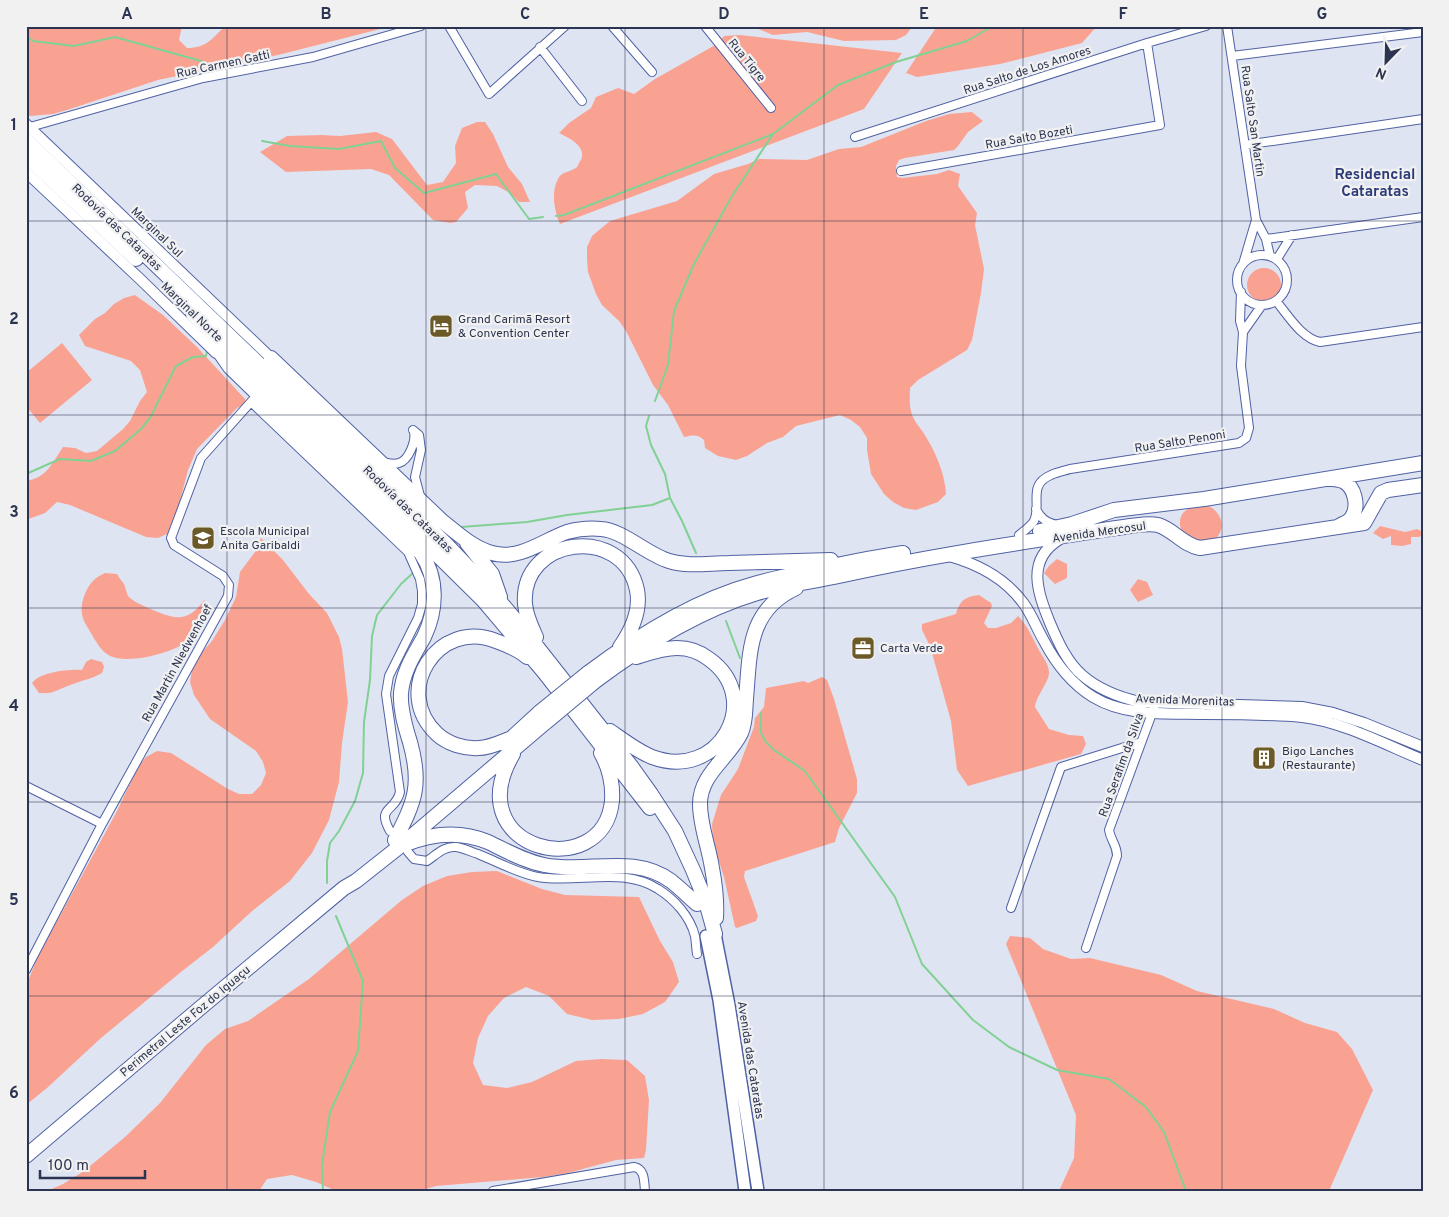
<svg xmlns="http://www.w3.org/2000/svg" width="1449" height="1217" font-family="Overpass,sans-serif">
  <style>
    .green { fill: #faa292 }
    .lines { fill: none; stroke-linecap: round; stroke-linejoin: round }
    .stream { stroke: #80d193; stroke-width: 2 }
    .street-casing { stroke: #5062a3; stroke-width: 10 }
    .secondary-casing { stroke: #5062a3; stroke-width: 12 }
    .primary-casing { stroke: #5062a3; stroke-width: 14 }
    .highway-casing { stroke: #5062a3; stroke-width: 16 }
    .street { stroke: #fff; stroke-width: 8 }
    .secondary { stroke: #fff; stroke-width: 10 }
    .primary { stroke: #fff; stroke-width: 11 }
    .highway { stroke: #fff; stroke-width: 14 }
    .highway-bridge-casing { stroke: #5062a3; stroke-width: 16; stroke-linecap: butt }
    .highway-bridge { stroke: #fff; stroke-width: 14 }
    .grid { fill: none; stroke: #2b3451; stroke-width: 1; stroke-opacity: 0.55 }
    .labels { text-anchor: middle; stroke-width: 4.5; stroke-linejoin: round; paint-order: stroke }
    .street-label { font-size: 12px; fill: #2b3451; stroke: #f1f1f1 }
    .poi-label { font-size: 12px; fill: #2b3451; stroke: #f1f1f1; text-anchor: start }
    .quarter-label { font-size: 15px; font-weight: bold; fill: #2c3b78; stroke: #f1f1f1 }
    .neatline { fill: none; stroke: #2b3451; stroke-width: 2 }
    .grid-label { font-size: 16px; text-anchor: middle; font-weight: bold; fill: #2b3451 }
  </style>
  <rect width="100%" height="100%" fill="#dfe4f3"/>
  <path class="green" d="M26 26H39L52 29 55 26H182L179 40 187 48C206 48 212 39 225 26H392L278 55 158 80 67 110 53 114 30 116 26 115Z
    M751 26H913L906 35 896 40 844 41 807 32 773 35Z
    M937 26H1097L1082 43 1000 64 917 77 906 73Z
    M740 35 902 53 864 109 560 224C554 211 551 192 558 179 561 171 572 172 577 167 578 166 580 160 581 160 587 146 569 138 559 133L569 123 591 108 596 97 618 88 634 94 655 79 717 44 724 36Z
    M972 112 983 121 968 132 958 146 954 150 905 158 899 160 896 166 897 177 902 178 937 174 949 170 960 174 958 186 977 213 975 225 984 269 981 293 972 340 967 350 918 380 910 388C910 395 909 404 911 411 913 420 918 425 923 432 934 449 945 472 946 494L938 502 916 510 904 508 893 502 884 494 871 474 867 450V438L860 427 851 420 840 415 796 426 783 437 767 443 747 456 736 460 718 456 705 448 704 440C698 434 692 435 684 437L668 405 653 385 626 331 619 321 602 305 596 294 588 272 587 260V247L592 236 610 221 677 201 714 174 748 164 759 159 807 160 839 149 861 147 926 121 949 114Z
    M477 122H485L493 134 508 167 522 184 530 202H519L510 193 497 186 475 185 465 192 468 208 456 222 450 223 433 220 389 175 371 169 286 172 260 152 287 136 322 135 340 136 376 132 392 139 427 185 443 182 456 163 455 146 462 128Z
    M1247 285a17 17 0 1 1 34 0a17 17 0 1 1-34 0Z
    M135 295 163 315 197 347 245 399 246 403 237 408 197 449 188 470 174 524 169 533 158 538 146 537 70 505 57 502 45 513 26 520V481C47 478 52 463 63 447L75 448 86 453 97 451 123 429 130 421 140 401 147 392 140 370 131 361 85 346 79 335 95 319 105 313 114 304 124 298Z
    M62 343 92 380 40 423 26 406V373Z
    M1204 504C1218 508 1227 523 1218 536 1215 541 1208 542 1204 545L1183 535C1174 514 1186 507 1204 504Z
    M1380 526 1405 532 1417 529 1423 532V534L1419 537H1411V544L1402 546 1391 545V536L1383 539 1373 533Z
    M261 538 283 560 309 594 327 613 339 637 342 649 348 702 342 743 339 782 329 820 312 853 290 881 251 912 213 947 181 972 101 1038 47 1088 26 1105V986L38 956 116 813 138 767 146 757 157 751 171 753 228 789 239 794H252L261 785 266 773 263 762 256 751 210 719 194 695 190 682 192 670 196 659 212 641 225 620 236 597 240 572 255 552Z
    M1057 559 1067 564V578L1055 584 1044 573 1049 566Z
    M105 573 117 574C119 578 122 581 124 584 126 588 126 592 128 596 132 601 142 605 148 608 172 618 187 625 204 600L208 606C205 618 202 629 193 637 179 652 129 665 110 656 101 651 97 643 92 635 89 629 83 622 82 614 80 604 86 586 95 579 97 577 101 575 105 573Z
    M1138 579 1147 582 1153 595 1138 602 1130 590Z
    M979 595 991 603 992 606 984 623 988 628H996L1011 623 1018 616C1028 626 1032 637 1039 650 1043 658 1052 667 1048 678 1044 688 1036 698 1035 707L1049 729 1069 735 1083 736 1086 744 1081 754 968 786 957 770 951 721 930 646 922 630V624L956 614C960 600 965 597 979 595Z
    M91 659 102 662 104 667 102 673C92 679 83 680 73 684 60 688 53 695 39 693L32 683C40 672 69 669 82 670L86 662Z
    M822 677 827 680 834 699 857 779V793L839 828 835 842 745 871 744 877 758 916 756 921 737 928 735 927 724 877 713 843 712 824 721 795 738 769 754 727 755 718 764 707 766 688 804 681 808 683Z
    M497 871 542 889 565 895 639 897 660 941 673 962 679 982 665 1002 643 1014 619 1019 592 1020 567 1014 549 996 526 987 504 998 488 1016 478 1038 473 1063 483 1085 507 1088 532 1082 576 1061 601 1059 627 1060 645 1076 649 1100 646 1150 644 1158 616 1160 568 1173 543 1177 436 1186 419 1191H336L316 1182 292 1175 267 1179 259 1191H47L63 1184 84 1171 125 1137 160 1103 206 1045 225 1029 248 1021 309 979 402 900 423 886 447 876 472 872Z
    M1010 936 1030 938 1043 949 1071 959 1090 958 1161 975 1197 991 1274 1009 1305 1023 1337 1032 1352 1049 1373 1090 1329 1191H1059L1074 1158 1076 1115 1006 944Z"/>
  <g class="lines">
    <path class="stream" d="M26 36 33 41 74 46 115 37 201 61 214 67
      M262 141 290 146 339 149 381 141 395 168 424 193 496 174 529 219 543 217
      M556 216 564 215 773 134
      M655 401 668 365 674 311 694 264 732 196 773 134 838 85 896 62 967 41 993 26
      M649 416 646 426 651 445 665 474 670 498 682 521 696 553
      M26 474 60 459 91 461 115 451 141 429 150 418 176 366 193 357 206 356 207 351
      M461 527 527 522 567 515 652 505 670 498
      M726 621 740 658
      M761 713V733L766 742 774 750 805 771 895 897 922 964 973 1020 1009 1047 1057 1070 1109 1079 1146 1107 1164 1132 1186 1191
      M327 883V861L330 843 339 831 355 801 363 773 364 722 370 680 372 636 377 615 401 584 414 572
      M323 1191 322 1165 330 1112 358 1051 363 981 336 916"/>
    <g class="street-casing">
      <path id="street" d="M449 26 489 94 565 26
        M612 26 652 72
        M705 26 771 108
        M1227 26 1256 220 1266 239 1270 256
        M540 47 582 101
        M1232 56 1423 32
        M30 127 203 78 313 57 421 26
        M855 137 1147 43 1206 26
        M1245 145 1423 119
        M901 171 1160 125 1147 43
        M1266 239 1423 217
        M1237 280a25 25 0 1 1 50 0a25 25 0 1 1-50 0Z
        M1277 259 1292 235
        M1243 264 1256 220
        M1276 301C1288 315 1301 338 1320 342L1423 327
        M1243 332 1262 305
        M251 402 408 552 420 579 422 591V604L418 618 389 676 386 694 400 792C395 813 376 806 390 831
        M413 430 419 435 421 450 415 477 420 496
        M383 462C388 463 394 465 399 463 409 460 416 441 414 432
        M1036 509C1041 519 1046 522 1057 525
        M1019 535C1024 531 1031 526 1034 521 1042 504 1027 485 1051 475 1057 472 1064 471 1070 469L1239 443 1246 438 1249 428 1241 366 1243 332 1240 321 1241 292
        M26 786 102 824
        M408 852 414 859 427 861C436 855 444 846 456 847 464 848 471 852 478 854 498 862 517 873 538 877 577 884 623 866 658 889 674 899 690 916 695 936 696 942 696 948 697 954
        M1011 908 1061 767 1141 742
        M1086 948 1117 856C1117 844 1111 842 1109 830L1154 708
        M26 970 102 824 228 596 229 585 223 576 174 545 171 538 201 458 258 394
        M493 1191 634 1167C645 1169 644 1181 645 1191"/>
    </g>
    <g class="secondary-casing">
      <path id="secondary" d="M26 124 271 358
        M26 172 140 279 216 353
        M1060 539C1025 560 1038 593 1050 623 1058 642 1067 662 1082 675 1099 690 1118 697 1140 702L1302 707 1333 713 1364 723 1423 747
        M949 556C978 564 1006 579 1024 604 1032 615 1037 629 1044 641 1055 662 1072 684 1093 697 1126 717 1167 713 1204 714 1236 714 1269 714 1302 717 1341 721 1386 745 1423 760"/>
    </g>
    <g class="primary-casing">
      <path id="primary" d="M715 934 729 1005 758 1191
        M706 936 719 1000 745 1191"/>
    </g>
    <g class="highway-casing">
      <path id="highway" d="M26 140 447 545 491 591 523 629 631 766 651 794 675 831 693 870 706 902 715 934
        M26 156 136 259
        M193 314 483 600 544 672 650 808
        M214 344 230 367 421 553C438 578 437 610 424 637 414 655 403 671 401 693 400 709 405 726 410 742 422 785 415 801 395 840
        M271 358 442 521C457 533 473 548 492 553 519 561 544 540 567 532 578 529 590 528 601 529 622 530 648 555 669 561 689 567 709 563 729 563 763 562 797 561 831 560
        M1332 479C1335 479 1340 480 1343 481 1355 487 1359 506 1352 517 1349 522 1344 523 1339 526
        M1040 531 1072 524 1114 510 1204 499 1423 463
        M467 543 492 574 500 597
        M536 637C531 626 526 616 525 604 520 537 623 523 637 590 641 611 632 630 620 647
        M588 673C636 637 695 600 754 584 770 579 786 576 802 573 836 565 869 558 903 553
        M594 682C643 645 697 611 757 593 782 586 809 582 834 577 932 555 1031 541 1130 526 1139 525 1149 523 1158 525 1174 530 1183 545 1200 548L1364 523 1381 493 1388 490 1423 485
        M610 731C623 740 637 751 652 757 719 782 765 699 709 659 700 652 688 648 677 648 663 648 649 653 636 657
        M512 738C501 742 490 748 479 748 464 749 448 744 437 734 391 691 438 618 496 641 507 645 518 649 527 657
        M505 744 540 712
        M513 754C456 851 603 885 612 801 613 784 609 767 601 753
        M406 844C433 833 461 831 488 842 507 851 524 861 544 865 587 874 633 853 671 881 680 888 688 896 697 904
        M716 918C717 902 715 884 712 868 709 847 700 826 700 804 700 774 729 758 741 733 746 722 745 710 746 699 750 654 747 610 796 588
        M26 1156 199 1009 344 888 356 881 399 847 546 722"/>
    </g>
    <use href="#street" class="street"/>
    <use href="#secondary" class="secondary"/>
    <use href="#primary" class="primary"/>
    <use href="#highway" class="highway"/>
    <g class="highway-bridge-casing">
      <path id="highway-bridge" d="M540 712 588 673
        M546 722 594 682"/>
    </g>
    <use href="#highway-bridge" class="highway-bridge"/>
  </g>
  <path class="grid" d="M227 26V1191M426 26V1191M625 26V1191M824 26V1191M1023 26V1191M1222 26V1191M26 221H1423M26 415H1423M26 608H1423M26 802H1423M26 996H1423"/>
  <defs>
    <g id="hotel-square" transform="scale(1.25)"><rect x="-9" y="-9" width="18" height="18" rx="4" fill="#6b5a28" stroke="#f1f1f1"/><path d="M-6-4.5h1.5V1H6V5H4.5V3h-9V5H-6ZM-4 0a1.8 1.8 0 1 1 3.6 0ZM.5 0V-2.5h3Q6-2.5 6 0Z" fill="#fff"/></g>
    <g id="school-square" transform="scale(1.25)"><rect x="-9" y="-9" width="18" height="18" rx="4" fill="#6b5a28" stroke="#f1f1f1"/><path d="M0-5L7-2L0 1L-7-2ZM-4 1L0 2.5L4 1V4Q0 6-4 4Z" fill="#fff"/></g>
    <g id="office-square" transform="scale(1.25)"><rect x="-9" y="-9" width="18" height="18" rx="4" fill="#6b5a28" stroke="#f1f1f1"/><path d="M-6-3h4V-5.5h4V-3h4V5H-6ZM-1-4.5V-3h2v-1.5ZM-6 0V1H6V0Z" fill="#fff"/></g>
    <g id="building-square" transform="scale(1.25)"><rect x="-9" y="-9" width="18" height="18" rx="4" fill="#6b5a28" stroke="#f1f1f1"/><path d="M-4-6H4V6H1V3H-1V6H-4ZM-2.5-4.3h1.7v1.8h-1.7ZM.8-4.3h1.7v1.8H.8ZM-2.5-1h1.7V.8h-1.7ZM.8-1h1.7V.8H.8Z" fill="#fff"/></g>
  </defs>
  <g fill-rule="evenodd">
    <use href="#hotel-square" x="441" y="326"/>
    <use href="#school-square" x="203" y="538"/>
    <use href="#office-square" x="863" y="648"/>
    <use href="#building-square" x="1264" y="758"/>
  </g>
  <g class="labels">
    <g class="street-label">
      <text transform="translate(747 60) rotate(51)" y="4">Rua Tigre</text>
      <text transform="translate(223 64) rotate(-12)" y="4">Rua Carmen Gatti</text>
      <text transform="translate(1027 70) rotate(-18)" y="4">Rua Salto de Los Amores</text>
      <text transform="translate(1253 121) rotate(82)" y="4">Rua Salto San Martin</text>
      <text transform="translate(1029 137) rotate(-10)" y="4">Rua Salto Bozeti</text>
      <text transform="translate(117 227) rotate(44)" y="4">Rodovía das Cataratas</text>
      <text transform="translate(157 232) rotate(44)" y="4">Marginal Sul</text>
      <text transform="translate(192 312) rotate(44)" y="4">Marginal Norte</text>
      <text transform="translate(1180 441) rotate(-9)" y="4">Rua Salto Penoni</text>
      <text transform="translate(408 509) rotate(44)" y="4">Rodovía das Cataratas</text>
      <text transform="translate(1099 532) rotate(-8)" y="4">Avenida Mercosul</text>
      <text transform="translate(177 663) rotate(-61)" y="4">Rua Martin Niedwenhoef</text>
      <text transform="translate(1185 700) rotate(2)" y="4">Avenida Morenitas</text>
      <text transform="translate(1121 765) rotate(-70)" y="4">Rua Serafim da Silva</text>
      <text transform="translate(185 1021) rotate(-40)" y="4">Perimetral Leste Foz do Iguaçu</text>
      <text transform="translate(751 1060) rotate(81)" y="4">Avenida das Cataratas</text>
    </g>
    <g class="poi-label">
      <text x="458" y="323">Grand Carimã Resort<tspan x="458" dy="14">&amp; Convention Center</tspan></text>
      <text x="220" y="535">Escola Municipal<tspan x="220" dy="14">Anita Garibaldi</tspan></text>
      <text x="880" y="652">Carta Verde</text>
      <text x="1282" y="755">Bigo Lanches<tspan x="1282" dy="14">(Restaurante)</tspan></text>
    </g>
    <g class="quarter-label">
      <text x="1375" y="179">Residencial<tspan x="1375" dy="17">Cataratas</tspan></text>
    </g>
  </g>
  <rect width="1449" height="1217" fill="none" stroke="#f1f1f1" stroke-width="55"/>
  <g transform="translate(1386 62) rotate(203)" stroke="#f1f1f1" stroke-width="4" paint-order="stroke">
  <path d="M0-4L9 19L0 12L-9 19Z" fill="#2b3451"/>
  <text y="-8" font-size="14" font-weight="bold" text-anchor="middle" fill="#2b3451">N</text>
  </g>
  <path d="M40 1170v8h105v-8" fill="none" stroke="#2b3451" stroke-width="2.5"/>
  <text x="48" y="1170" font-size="15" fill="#2b3451" stroke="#f1f1f1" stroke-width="4" paint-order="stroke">100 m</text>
  <rect x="28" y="28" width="1394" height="1162" class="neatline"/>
  <g class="grid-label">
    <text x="127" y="19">A</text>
    <text x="326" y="19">B</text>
    <text x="525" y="19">C</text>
    <text x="724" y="19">D</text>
    <text x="924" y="19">E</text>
    <text x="1123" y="19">F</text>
    <text x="1322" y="19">G</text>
    <text x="14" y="130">1</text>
    <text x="14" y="324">2</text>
    <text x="14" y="517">3</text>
    <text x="14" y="711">4</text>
    <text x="14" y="905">5</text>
    <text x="14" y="1098">6</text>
  </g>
</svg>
